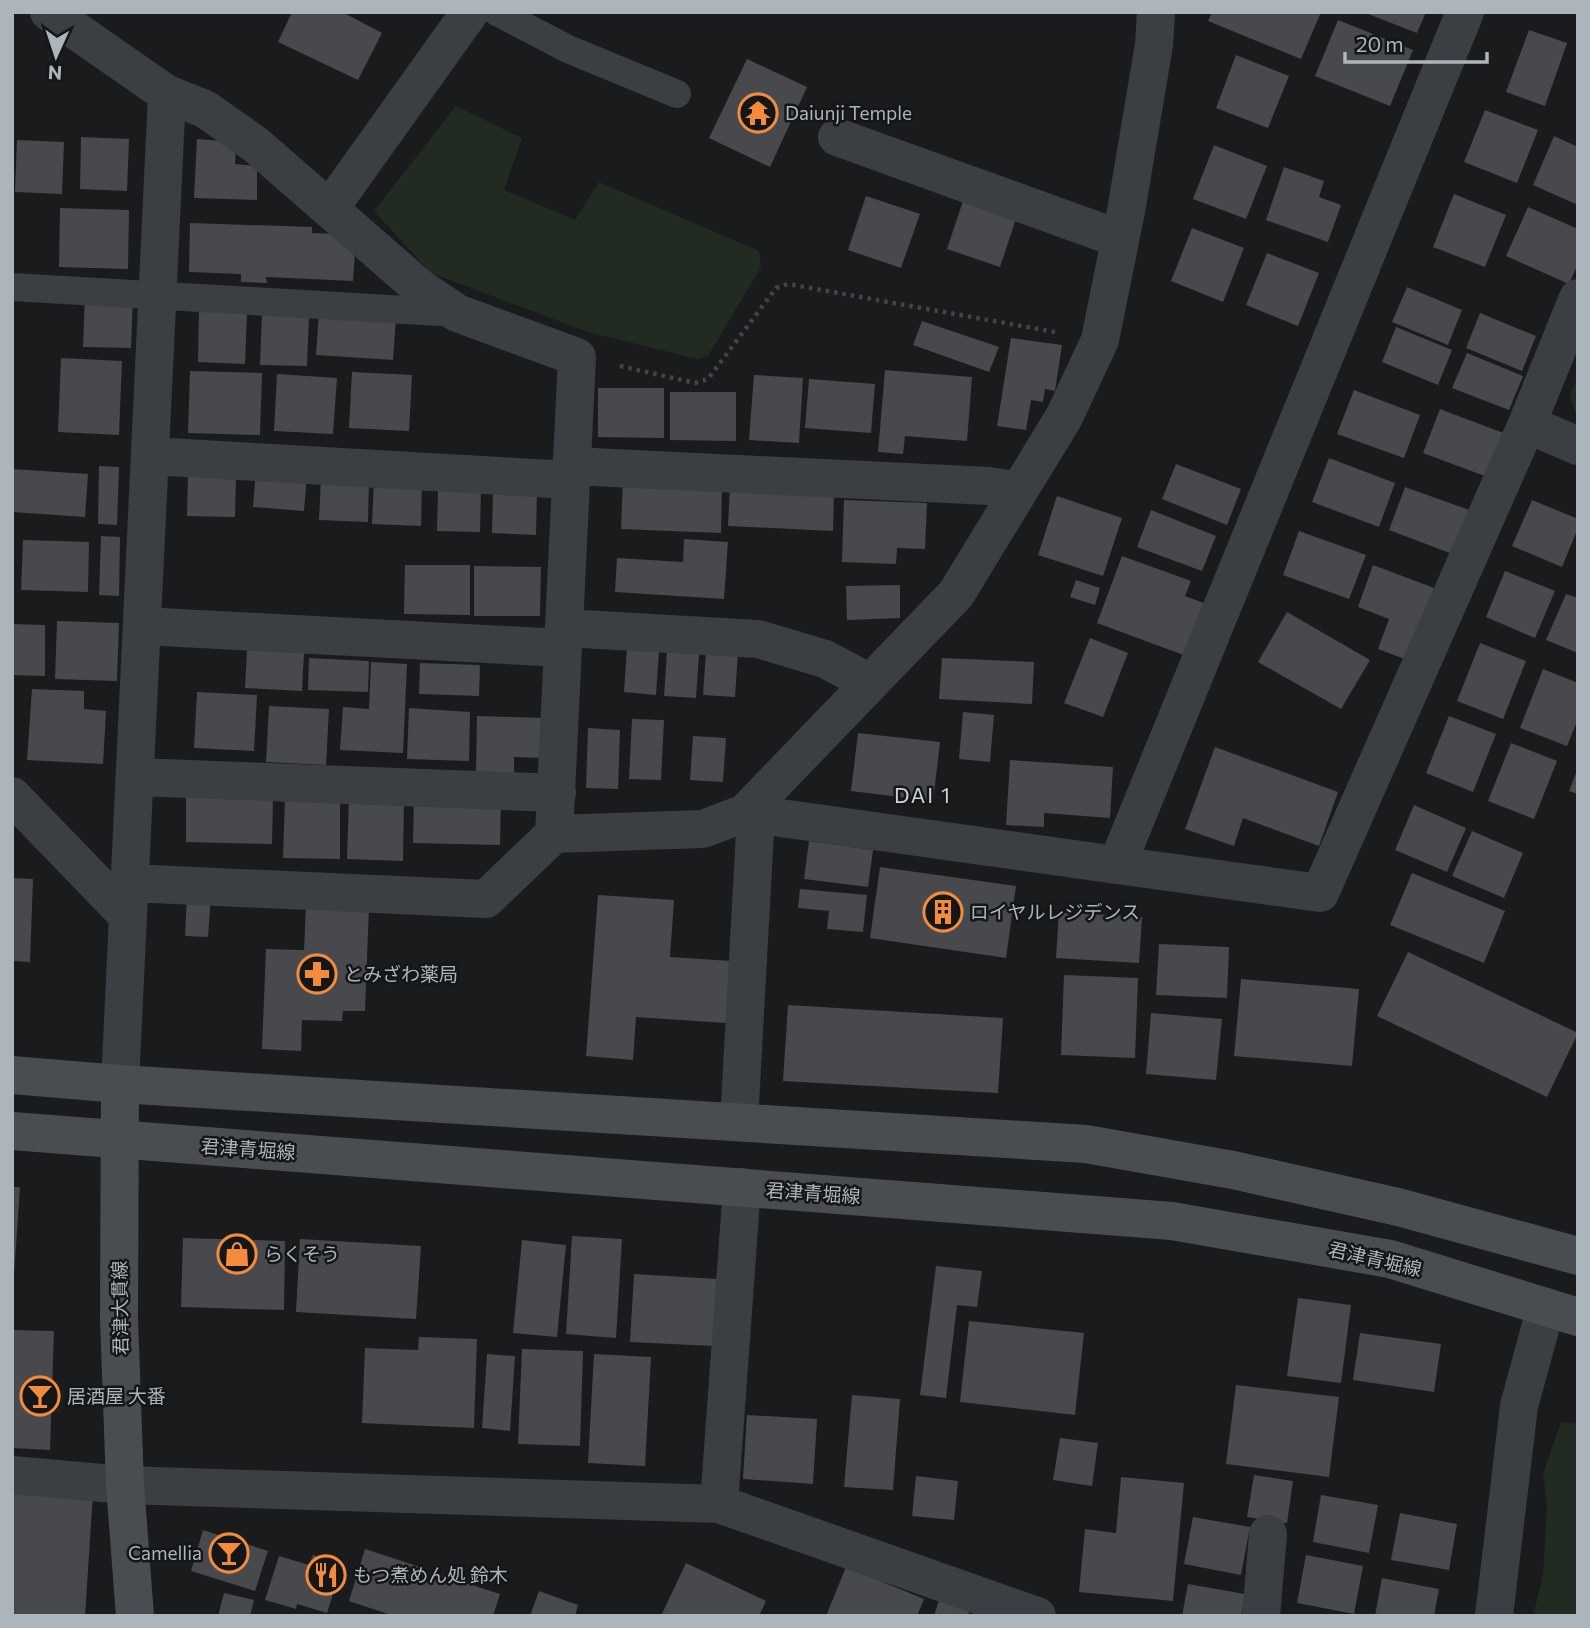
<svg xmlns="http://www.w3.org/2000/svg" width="1590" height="1628" font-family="Commissioner,'Noto Sans JP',sans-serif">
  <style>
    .green { fill: #222b22 }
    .building { fill: #47494d }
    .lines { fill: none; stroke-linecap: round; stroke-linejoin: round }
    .path { stroke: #414549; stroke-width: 4.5; stroke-dasharray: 3.5 5; stroke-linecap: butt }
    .service { stroke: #3b3e42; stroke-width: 28 }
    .minor { stroke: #3b3e42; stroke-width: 38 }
    .tertiary { stroke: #3b3e42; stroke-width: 38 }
    .secondary { stroke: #494d52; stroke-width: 38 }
    .labels { text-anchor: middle; stroke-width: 5; stroke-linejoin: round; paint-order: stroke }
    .poi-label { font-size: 19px; fill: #adb5bc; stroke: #151618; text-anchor: start }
    .street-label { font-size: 19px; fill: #adb5bc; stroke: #151618 }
    .neighbourhood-label { font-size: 21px; letter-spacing: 2px; fill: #ced3d8; stroke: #151618 }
  </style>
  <rect width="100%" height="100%" fill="#1a1b1d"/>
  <path class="green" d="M456 106 522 138 504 190 575 220 599 182 759 251 761 267 708 356 697 359 588 332 431 273 374 211Z
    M1578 375V420L1570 396Z
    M1561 1422 1578 1424V1616H1533L1543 1575 1547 1505 1543 1474Z"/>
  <path class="building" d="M292 12H342L382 33 358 80 278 42Z
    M1212 12H1321L1301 59 1208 21Z
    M1363 12H1426L1417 33Z
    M1338 20 1413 50 1390 106 1315 76Z
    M1529 30 1567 43 1545 106 1506 92Z
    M1236 55 1289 76 1268 128 1216 108Z
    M747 59 807 87 770 167 709 138Z
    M1485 110 1538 130 1517 183 1464 162Z
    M1554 136 1578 147V205L1533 185Z
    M81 137 129 139 127 191 80 189Z
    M197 139 236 142 235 164 257 166V200L194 198Z
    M17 140 64 142 62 194 15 192Z
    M1214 145 1267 166 1246 219 1193 199Z
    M1284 167 1324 181 1319 197 1341 205 1328 242 1266 220Z
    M1454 194 1506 215 1485 267 1433 247Z
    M965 195 1018 213 1000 267 947 249Z
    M866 196 920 214 901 268 848 250Z
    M1528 207 1578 229V264L1569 284 1506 256Z
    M60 208 129 210 128 269 59 267Z
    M190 223 312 227V233L340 234 355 252 353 281 266 277 267 283 241 282V274L189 272Z
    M1192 228 1244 248 1223 302 1171 281Z
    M1267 253 1319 273 1298 326 1246 305Z
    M1407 287 1462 310 1448 345 1392 322Z
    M85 295 133 296 131 348 83 347Z
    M199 310 247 313 245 364 198 362Z
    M319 312 396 317 393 360 316 355Z
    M262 313 309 315 307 366 260 365Z
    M1480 313 1536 336 1522 371 1466 348Z
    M922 321 999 347 989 372 913 345Z
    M1396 327 1452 350 1438 385 1382 362Z
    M1011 338 1062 345 1055 391 1045 389 1043 402 1031 400 1026 430 997 426Z
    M1467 353 1523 376 1509 410 1452 388Z
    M61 358 122 361 119 435 58 432Z
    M885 370 972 377 967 441 905 436 903 454 878 452Z
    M190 371 262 373 260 435 188 433Z
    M352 372 412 375 409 431 349 428Z
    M277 374 337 378 333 434 274 431Z
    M754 375 803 378 799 443 749 440Z
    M809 379 875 384 871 433 805 428Z
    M598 388H664V438L598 437Z
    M1354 390 1420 415 1404 458 1337 434Z
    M670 392H736V441L670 440Z
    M1440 409 1506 434 1490 478 1423 453Z
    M1329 458 1395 483 1379 527 1312 502Z
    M1176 464 1241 489 1227 525 1162 499Z
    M99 466 119 467 117 525 98 524Z
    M12 469 88 474 85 517 12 512Z
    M256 470 307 475 304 511 253 507Z
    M188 473 236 475 235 517 187 516Z
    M321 478 369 480 368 522 319 520Z
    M623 480 722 484 721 533 621 529Z
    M374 481 422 482 421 526 372 524Z
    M730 486 834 491 833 531 728 526Z
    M1405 487 1472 511 1455 555 1389 530Z
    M438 489H481L480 532 437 531Z
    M493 491 537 492 536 535 492 533Z
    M1057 496 1122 518 1103 576 1038 555Z
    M844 500 927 503 925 549 897 548 896 564 842 562Z
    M1532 500 1578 519V528L1562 567 1512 546Z
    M1151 510 1216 536 1202 571 1137 547Z
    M1299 531 1366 555 1349 599 1283 575Z
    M101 536 120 537 119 596 99 595Z
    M684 539 728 542 724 599 615 592 617 558 683 562Z
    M23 540 89 542 88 592 21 590Z
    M1122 556 1191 581 1185 596 1209 605 1189 657 1097 623Z
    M405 565H470V615L404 614Z
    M1373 565 1437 589 1410 661 1378 649 1389 619 1358 607Z
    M474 566 541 567 540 616H474Z
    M1505 571 1555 591 1535 638 1486 617Z
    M1076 580 1100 588 1095 605 1070 597Z
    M900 585V618L847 620 846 586Z
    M1566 594 1578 598V653L1546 640Z
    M1287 612 1370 660 1341 709 1258 662Z
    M57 621 119 623 117 681 55 679Z
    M12 624 45 625V676L12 675Z
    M1090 638 1128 653 1103 717 1064 703Z
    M1480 643 1526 661 1503 719 1457 701Z
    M627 648 659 650 656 695 624 692Z
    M247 650 304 653 302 691 245 688Z
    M706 651 738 652 735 697 703 695Z
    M667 652 699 654 696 698 664 696Z
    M309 658 369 661 368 692 308 690Z
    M942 658 1034 662 1032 704 939 699Z
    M371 662 407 664 403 753 340 750 343 707 369 709Z
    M420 663 480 665 479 696 419 694Z
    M1543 669 1578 683V719L1567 746 1520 728Z
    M32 689 84 691V709L106 711 103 764 27 760Z
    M197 692 257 695 254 751 194 748Z
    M269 706 329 709 326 765 266 762Z
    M409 708 470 712 469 761 407 759Z
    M963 712 994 715 990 762 959 759Z
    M477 716 547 718 546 758 514 757V773L476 772Z
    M1449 716 1496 734 1473 792 1426 773Z
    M632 719 664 720 661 780 629 779Z
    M588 728 620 730 618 789 586 788Z
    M858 733 940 742 933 801 851 791Z
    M693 736 726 738 723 782 690 780Z
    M1511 743 1557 761 1534 819 1488 801Z
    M1215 747 1338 792 1319 846 1243 818 1234 846 1185 829Z
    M1010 760 1113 767 1110 818 1044 813V827L1006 825Z
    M1578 768V794L1569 791Z
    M186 795 273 797 272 844 186 842Z
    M414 795 501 797 500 845 413 843Z
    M285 796H340V859L283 858Z
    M349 797 404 798 403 861 347 859Z
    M1414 805 1466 828 1447 872 1395 850Z
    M1472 831 1523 853 1504 898 1452 876Z
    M809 841 873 850 868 887 804 879Z
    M880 867 1016 886 1006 958 870 938Z
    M1412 873 1505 911 1484 963 1390 925Z
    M12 878 33 879 30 962 12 961Z
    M800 889 867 895 863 932 827 929 829 911 798 908Z
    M187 895 211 896 208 937 185 936Z
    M598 895 674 900 670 957 731 961 726 1023 636 1017 633 1060 586 1056Z
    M306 904 369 906 365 1011H343L342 1021 302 1020 301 1051 262 1049 266 949 304 950Z
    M1059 912 1142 917 1139 963 1056 958Z
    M1159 944 1229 947 1227 998 1156 995Z
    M1408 952 1578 1033 1547 1097 1377 1016Z
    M1064 975 1138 978 1135 1058 1061 1055Z
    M1241 979 1359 989 1352 1066 1234 1056Z
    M788 1005 1003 1018 998 1093 783 1081Z
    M1151 1013 1222 1019 1216 1080 1146 1074Z
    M12 1187H20L14 1275H12Z
    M572 1236 622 1239 616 1338 566 1334Z
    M183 1238 285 1241 284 1310 181 1307Z
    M300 1239 421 1246 416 1319 296 1312Z
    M522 1240 566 1245 557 1337 513 1333Z
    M936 1266 982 1271 977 1307 957 1305 946 1398 920 1395Z
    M634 1274 717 1279 713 1346 630 1342Z
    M1298 1298 1351 1305 1341 1383 1287 1376Z
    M969 1321 1084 1333 1075 1415 960 1402Z
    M12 1330 54 1331 50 1450 12 1448Z
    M1360 1333 1441 1344 1434 1392 1353 1380Z
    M419 1337 477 1339 474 1428 362 1423 365 1348 418 1350Z
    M522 1349 583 1351 580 1446 518 1444Z
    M487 1354 515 1356 510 1431 482 1428Z
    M594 1354 651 1357 645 1466 588 1463Z
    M1236 1385 1339 1397 1329 1477 1226 1464Z
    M852 1395 900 1399 893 1490 844 1487Z
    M747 1415 817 1419 813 1484 743 1479Z
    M1060 1438 1098 1443 1092 1486 1053 1480Z
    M1254 1475 1293 1481 1287 1523 1247 1517Z
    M916 1476 958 1481 954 1520 912 1516Z
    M1121 1477 1184 1483 1173 1601 1079 1592 1085 1529 1116 1533Z
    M12 1488 93 1493 85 1616H12Z
    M1321 1495 1378 1505 1369 1553 1313 1542Z
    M1400 1513 1457 1524 1449 1570 1391 1560Z
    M1193 1517 1250 1527 1241 1575 1184 1564Z
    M203 1530 268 1551 255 1591 191 1571Z
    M365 1549 420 1567 417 1579 429 1582 432 1572 500 1594 493 1616H394L349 1601Z
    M313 1555 335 1562 333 1570 340 1572 327 1613 297 1604 296 1609 265 1600 279 1556 309 1565Z
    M1306 1555 1363 1566 1354 1614 1297 1603Z
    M686 1563 766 1601 759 1616H661Z
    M846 1567 924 1599 917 1616H826Z
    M1382 1578 1439 1589 1434 1616H1375Z
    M1188 1584 1245 1594 1241 1616H1182Z
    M539 1591 578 1605 575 1616H530Z
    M224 1593 254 1600 250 1616H218Z
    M939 1600 970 1609 968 1616H934Z"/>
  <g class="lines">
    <path class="path" d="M620 366 695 383 708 379 776 288 788 284 1055 332"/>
    <path class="service" d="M497 12 568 49 677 94
      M12 287 457 313"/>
    <path class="minor" d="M49 12 167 94 205 109 256 145 420 288 457 313 577 357 554 834
      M837 137 1120 239
      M330 208 470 12
      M1527 424 1578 446
      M150 456 571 480
      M572 466 989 486 1019 491
      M142 626 563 648
      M564 628 758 639 825 659 870 683
      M136 777 557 793
      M12 796 128 916
      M745 813 956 594 1064 417 1100 340 1126 211 1154 45 1156 12
      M1117 865 1320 893 1527 424 1578 298
      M130 883 486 899 554 834 703 829 745 813 1117 865 1465 12
      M120 1084 167 94
      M739 1122 756 815
      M12 1475 125 1485 719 1504 1037 1616
      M719 1504 742 1187
      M1261 1616 1268 1534"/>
    <path class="tertiary" d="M1494 1616 1519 1406 1546 1307"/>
    <path class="secondary" d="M12 1075 120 1084 1086 1144 1233 1170 1398 1207 1578 1256
      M120 1084 119 1318 125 1485 135 1616
      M12 1131 1172 1221 1390 1259 1578 1317"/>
  </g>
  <defs>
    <g id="temple-ring" transform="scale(2.0125)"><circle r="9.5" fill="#151618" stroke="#f38b3c" stroke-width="1.5"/><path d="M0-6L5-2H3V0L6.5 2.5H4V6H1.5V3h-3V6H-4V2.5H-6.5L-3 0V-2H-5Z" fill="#f38b3c"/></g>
    <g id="building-ring" transform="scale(2.0125)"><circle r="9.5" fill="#151618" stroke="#f38b3c" stroke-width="1.5"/><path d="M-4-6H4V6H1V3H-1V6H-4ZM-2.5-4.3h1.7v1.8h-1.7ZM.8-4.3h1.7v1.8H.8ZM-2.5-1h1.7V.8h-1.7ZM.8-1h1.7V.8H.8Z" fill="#f38b3c"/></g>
    <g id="pharmacy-ring" transform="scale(2.0125)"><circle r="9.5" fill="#151618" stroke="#f38b3c" stroke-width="1.5"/><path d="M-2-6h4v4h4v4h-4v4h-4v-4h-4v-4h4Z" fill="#f38b3c"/></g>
    <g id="shop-ring" transform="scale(2.0125)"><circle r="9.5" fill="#151618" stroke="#f38b3c" stroke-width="1.5"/><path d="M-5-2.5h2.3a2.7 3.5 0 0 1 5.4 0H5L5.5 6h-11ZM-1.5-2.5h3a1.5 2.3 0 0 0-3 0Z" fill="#f38b3c"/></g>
    <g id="bar-ring" transform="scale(2.0125)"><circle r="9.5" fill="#151618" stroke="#f38b3c" stroke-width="1.5"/><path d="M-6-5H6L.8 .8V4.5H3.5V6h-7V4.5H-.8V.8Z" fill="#f38b3c"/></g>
    <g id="restaurant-ring" transform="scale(2.0125)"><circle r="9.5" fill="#151618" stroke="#f38b3c" stroke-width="1.5"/><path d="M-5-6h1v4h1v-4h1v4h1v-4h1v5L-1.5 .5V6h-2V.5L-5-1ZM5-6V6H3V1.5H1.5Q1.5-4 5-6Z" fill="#f38b3c"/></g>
  </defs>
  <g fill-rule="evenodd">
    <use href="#temple-ring" x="758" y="113"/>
    <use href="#building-ring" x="943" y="912"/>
    <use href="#pharmacy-ring" x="317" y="974"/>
    <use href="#shop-ring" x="237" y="1254"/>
    <use href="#bar-ring" x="40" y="1396"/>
    <use href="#bar-ring" x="229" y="1553"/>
    <use href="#restaurant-ring" x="326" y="1575"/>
  </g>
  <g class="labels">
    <g class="poi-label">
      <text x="785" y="120">Daiunji Temple</text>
      <text x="970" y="919">ロイヤルレジデンス</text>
      <text x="344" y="981">とみざわ薬局</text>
      <text x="264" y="1261">らくそう</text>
      <text x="67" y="1403">居酒屋 大番</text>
      <text x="202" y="1560" text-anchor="end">Camellia</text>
      <text x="353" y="1582">もつ煮めん処 鈴木</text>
    </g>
    <g class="street-label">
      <text transform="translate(248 1149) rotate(4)" y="7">君津青堀線</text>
      <text transform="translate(813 1193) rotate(4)" y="7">君津青堀線</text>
      <text transform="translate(1375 1259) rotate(13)" y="7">君津青堀線</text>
      <text transform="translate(120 1308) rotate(-91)" y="7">君津大貫線</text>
    </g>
    <g class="neighbourhood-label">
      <text x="923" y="803">DAI 1</text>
    </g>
  </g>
  <rect width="1590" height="1628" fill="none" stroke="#adb5bc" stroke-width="28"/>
  <g transform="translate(56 56) rotate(183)" stroke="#151618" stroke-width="5" paint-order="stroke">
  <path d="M0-5L12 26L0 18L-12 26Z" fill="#adb5bc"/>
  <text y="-10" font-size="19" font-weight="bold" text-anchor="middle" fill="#adb5bc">N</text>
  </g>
  <path d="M1345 52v10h142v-10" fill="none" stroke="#adb5bc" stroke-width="3.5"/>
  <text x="1356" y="52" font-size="21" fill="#adb5bc" stroke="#151618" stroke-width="5" paint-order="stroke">20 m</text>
</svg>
